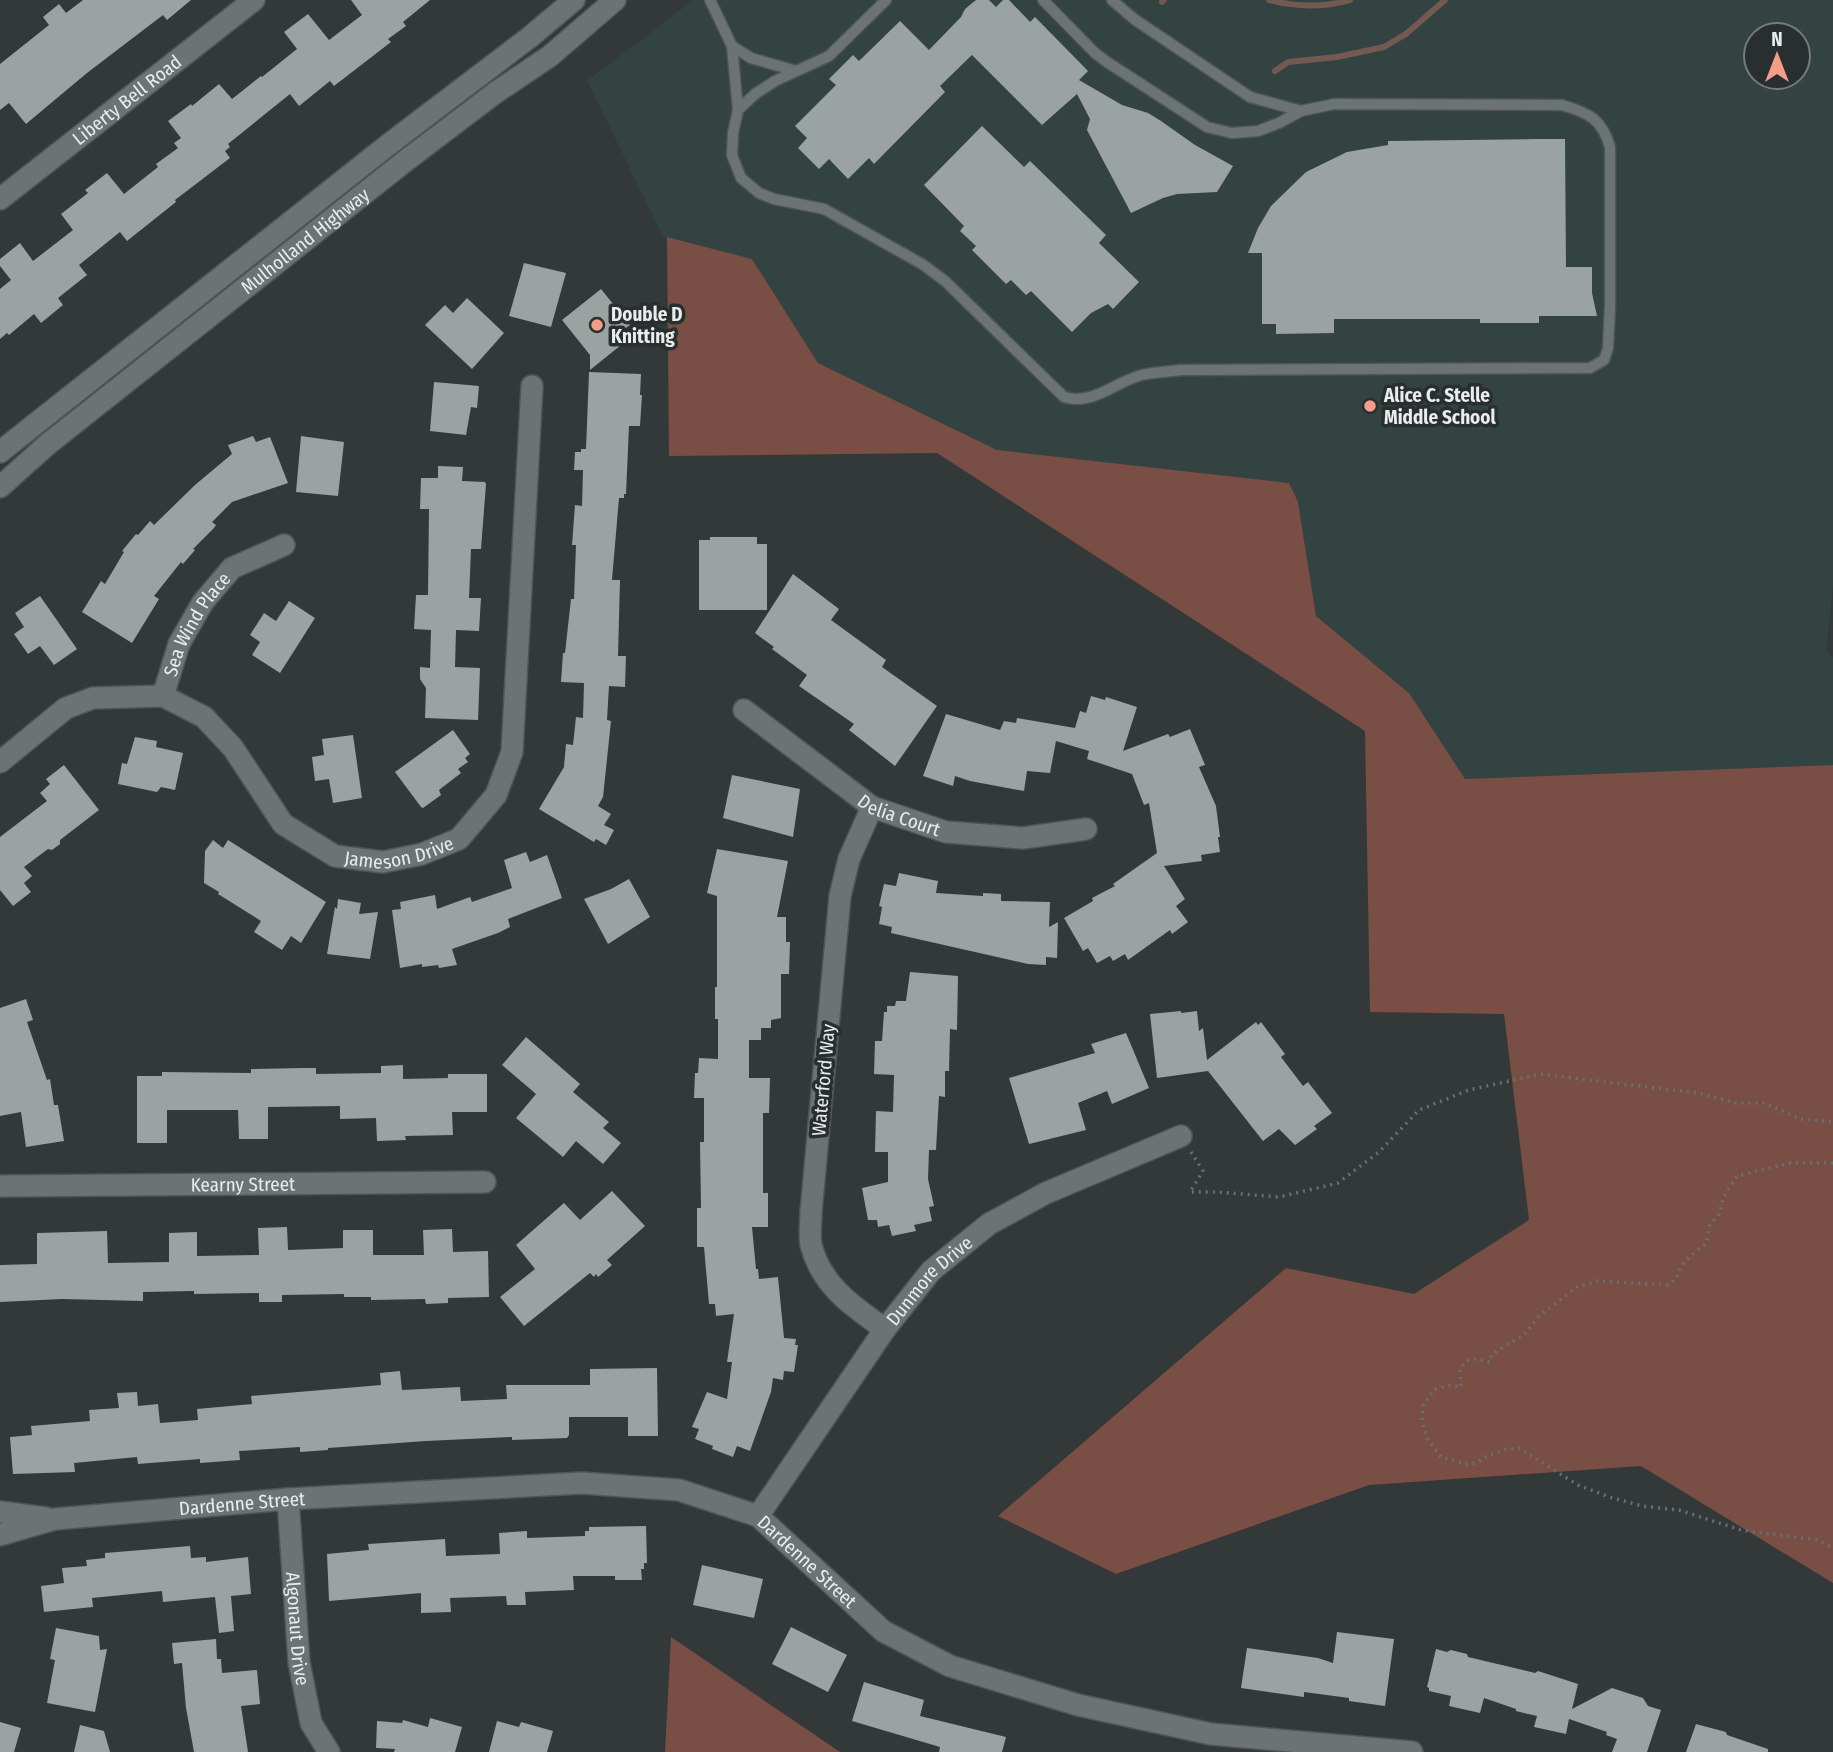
<svg xmlns="http://www.w3.org/2000/svg" width="1833" height="1752" font-family="'Fira Sans Condensed',sans-serif">
  <style>
    .built { fill: #334341; fill-rule: evenodd }
    .green { fill: #794e45 }
    .lines { fill: none; stroke-linecap: round; stroke-linejoin: round }
    .stream { stroke: #745852; stroke-width: 6 }
    .building { fill: #9aa3a2 }
    .lane-casing { stroke: #505554; stroke-width: 13 }
    .street-casing { stroke: #505554; stroke-width: 24 }
    .secondary-casing { stroke: #505554; stroke-width: 24 }
    .path { stroke: #6a706f; stroke-width: 3.5; stroke-dasharray: 2 5; stroke-linecap: butt }
    .lane { stroke: #6c7473; stroke-width: 10 }
    .street { stroke: #6c7473; stroke-width: 21 }
    .secondary { stroke: #6c7473; stroke-width: 21 }
    .poi-dot { fill: #f49d8b; stroke: #282f2e; stroke-width: 2.5 }
    .labels { text-anchor: middle; stroke-width: 7; stroke-linejoin: round; paint-order: stroke }
    .street-label { font-size: 19px; fill: #e8ecec; stroke: #282f2e }
    .poi-label { font-size: 19px; font-weight: bold; fill: #e8ecec; stroke: #282f2e; text-anchor: start }
  </style>
  <rect width="100%" height="100%" fill="#323938"/>
  <path class="built" d="M693 0H1833V587L1826 651 1833 657V765L1465 779 1409 693 1316 616 1298 502 1289 483 997 450 818 363 752 259 663 236 587 81ZM1756 35H1798V77H1756Z"/>
  <path class="green" d="M667 237 752 259 818 363 997 450 1289 483 1298 502 1316 616 1409 693 1465 779 1833 765V1583L1641 1466 1369 1485 1116 1574 998 1516 1286 1268 1414 1294 1529 1220 1504 1014 1370 1012 1365 731 937 453 669 456Z
    M671 1637 840 1752H665Z"/>
  <g class="lines">
    <path class="stream" d="M1269 0C1296 7 1322 8 1350 0
      M1162 2 1164 0
      M1275 71 1288 62 1337 57 1384 47 1406 34 1445 0"/>
  </g>
  <path class="building" d="M83 0H191L167 20 163 15 87 73 26 124 9 103 0 110V64L49 25 43 17 59 4 66 13Z
    M351 0H430L403 22 406 26 388 39 391 42 334 86 330 81 299 106 290 94 228 144 230 147 225 151 230 158 175 200 176 202 127 241 120 232 79 265 87 275 58 298 63 305 41 323 34 314 9 335 7 333 0 339V289L11 280 0 266V259L20 243 33 261 73 230 61 214 88 193 85 190 107 173 124 194 158 167 156 164 178 148 174 143 181 138 168 121 191 104 192 106 219 84 232 99 261 76 262 77 297 49 284 32 308 14 329 40 362 15Z
    M976 0H989L996 7 1003 0H1009L1030 22 1035 17 1088 71 1079 80 1122 105 1148 113 1161 121 1195 145 1233 166 1217 192 1177 194 1163 198 1131 213 1087 130 1090 119 1077 94 1042 125 972 55 940 86 945 92 874 164 869 158 848 179 829 159 819 169 798 148 807 138 795 126 836 85 829 79 853 55 859 61 900 21 929 50 961 17 965 9Z
    M982 126 1024 167 1030 161 1106 235 1099 243 1139 282 1113 309 1108 304 1091 313 1072 332 1031 291 1026 295 1011 280 1006 284 972 250 976 246 960 231 964 226 924 185Z
    M1539 139H1565L1566 267H1592V293L1597 316H1539V323H1480V319H1334V333L1276 334V324H1262V253H1248L1258 228 1271 206 1306 172 1347 152 1388 145V141Z
    M524 263 566 273 551 327 509 316Z
    M601 289 630 325 624 329 631 337 590 370V355L562 320Z
    M467 298 504 333 472 369 425 325 445 305 453 313Z
    M589 372 641 374 640 395H642L640 426H629L626 494H624V498H619L612 580H620L618 656H626L625 687 609 686 607 720 611 721 603 797 598 806 611 814 604 825 614 830 606 845 596 839 594 842 539 809 564 767 566 744 573 745 576 717 583 718 584 683 561 682 563 653H565L571 599H574L576 545H572L575 505 582 506 583 470H574L575 452H581V449H586Z
    M434 382 479 386 477 408 471 407 466 435 430 431Z
    M253 436 256 442 270 437 288 483 232 502 212 522 216 525 214 528 193 549 195 550 183 564 181 562 154 596 159 599 132 643 82 612 101 581 105 584 124 552 122 551 136 534 138 535 150 521 154 525 195 485 232 454 228 445Z
    M301 436 344 442 338 496 296 492Z
    M438 466 463 467 462 481 485 482 486 484 481 549H471L469 598H481L479 631 456 630 455 667 480 668 478 720 425 718 426 688 420 679V667L430 668 431 630 414 629 416 595H428L429 509H420L421 478H438Z
    M710 537H757V544H767V610H699V540H710Z
    M793 574 839 609 831 620 886 660 882 667 937 706 895 766 849 730 854 724 799 686 807 675 772 649 774 647 755 633Z
    M40 596 77 649 54 665 40 646 28 654 14 634 24 627 15 613Z
    M289 601 315 618 280 673 252 655 260 642 250 635 264 613 276 621Z
    M1091 696 1105 700 1106 697 1137 707 1123 751 1168 734 1170 737 1190 729 1205 765 1199 767 1216 806 1220 837H1218L1220 852 1201 855 1202 861 1164 866 1185 899 1176 906 1188 922 1172 934 1170 930 1128 960 1125 954 1113 961 1110 956 1097 963 1088 948 1083 951 1064 918 1093 901 1092 898 1115 886 1113 884 1157 853 1149 803 1144 805 1132 774 1087 759 1089 751 1056 741 1050 773 1027 771 1024 791 970 781 955 776 953 786 923 776 946 714 1000 730 1004 721 1016 723 1017 718 1075 728 1080 711 1086 713Z
    M453 730 470 754 465 758 468 762 458 769 461 773 439 790 441 795 423 808 421 807 395 772Z
    M353 735 362 798 333 803 329 779 315 781 312 757 324 755 322 739Z
    M135 737 157 741 156 747 183 753 175 790 161 787 157 792 118 784 122 763 127 764Z
    M64 765 99 810 60 840V844L52 850 48 849 24 867 32 876 24 883 31 892 13 906 0 890V837L47 801 40 793 50 784 46 779Z
    M732 775 800 789 793 837 723 818Z
    M213 840 223 848 228 840 326 902 301 943 291 936 282 950 254 932 261 921 218 894 219 892 204 883 205 851Z
    M717 849 788 861 777 917H786V942H790L789 974H781V1018L771 1020V1028H761V1040H749V1078H770L769 1113H763V1193H768V1227H752L756 1269H758L759 1279 778 1277 784 1338 796 1339 795 1345H798L794 1372 784 1371 783 1380 773 1378 771 1392 750 1451 737 1446 733 1457 712 1449 713 1446 695 1439 699 1429 692 1427 707 1392 727 1399 732 1362H727L734 1314 716 1316 715 1304H709L704 1247H697V1208H701L700 1142H704V1098H694L695 1073H698L699 1058 718 1059V1019H715V987H717V896L707 893Z
    M526 852 530 862 547 855 562 898 508 919 510 927 498 933 452 949 457 965 439 968 438 965 422 967V964L400 968 392 910 401 909 400 902 435 895 437 909 470 897 472 902 512 888 504 860Z
    M899 873 938 881 936 893 983 896V893L1001 894V901L1050 902 1049 927 1058 922 1057 958 1046 957V965L1028 964 891 933 892 927 879 924 882 907 879 906 884 884 896 886Z
    M629 879 650 917 608 944 584 899 611 889Z
    M338 899 361 903 359 914 378 912 370 959 327 954 335 907 337 909Z
    M910 972 958 976 957 1030 950 1029 949 1071H945V1097L939 1096 936 1150H929L928 1179 934 1206 929 1207 932 1221 914 1225 916 1231 892 1236 889 1225 878 1227 877 1220H868L862 1188 888 1182V1152H875L876 1111 893 1112 894 1075 874 1074 875 1041H882L884 1012H887V1006H895L896 1001H906Z
    M26 999 33 1020 27 1022 47 1080 50 1079 54 1105H58L64 1141 26 1147 21 1112 0 1116V1008Z
    M1181 1011V1013L1197 1011 1199 1031 1203 1028 1207 1060 1256 1022 1258 1025 1261 1022 1285 1054 1281 1057 1303 1086 1308 1082 1332 1113 1314 1126 1317 1129 1295 1145 1279 1129 1263 1141 1208 1071 1157 1078 1150 1014Z
    M1126 1033 1149 1088 1112 1104 1107 1091 1078 1103 1086 1130 1029 1144 1009 1078 1095 1053 1091 1044Z
    M526 1037 580 1084 573 1092 609 1122 603 1128 621 1143 603 1164 576 1141 563 1157 516 1118 536 1094 502 1065Z
    M403 1065V1079L448 1078V1074H487V1112H452L453 1135 405 1136 406 1140 377 1141 376 1118 340 1119V1106L268 1107V1139H239L238 1110H167V1143H137V1076H162V1072L251 1073V1069L302 1068H316V1074L381 1073V1066Z
    M612 1191 645 1226 607 1260 612 1265 598 1277 596 1274 594 1277 590 1273 524 1326 500 1297 535 1269 516 1245 564 1203 580 1220Z
    M287 1227 288 1250 343 1248V1230H373V1255H424L423 1230 452 1229 453 1252 488 1251 489 1297 448 1298V1303L426 1304 425 1299 371 1300V1297H344V1294L282 1295V1302H259V1293L194 1294V1291L143 1292V1301L62 1299 0 1302V1265L37 1264V1233L107 1231 108 1263 169 1262V1233L197 1232V1256L259 1255 258 1228Z
    M657 1368 658 1436H628V1417H569V1435L567 1438 512 1440V1437L426 1441 328 1448V1450L300 1452V1447L239 1451 240 1460 200 1463V1459L138 1464 137 1457 74 1463 75 1472 13 1474 10 1437 32 1435 31 1426 90 1421 89 1410 119 1408 117 1393 137 1392 138 1406 158 1404 160 1423 198 1420 197 1409 252 1404 251 1396 381 1385 380 1373 400 1371 402 1390 460 1387 461 1401 507 1399 506 1385H590V1369Z
    M646 1526 647 1563H644V1569H641L642 1580H615V1576H573L574 1590 525 1592 526 1605H507L506 1596 450 1598 451 1612 421 1613V1593L329 1601 327 1554 369 1550 368 1544 445 1539 446 1556 500 1554 499 1533 527 1531V1538L585 1536V1531H589V1527Z
    M190 1546 191 1558 206 1557V1562L248 1557 251 1594 231 1596 234 1631 219 1633 215 1597 163 1602 162 1591 92 1598 93 1607 44 1612 41 1586 64 1583 62 1568 87 1566 86 1560 105 1558V1553Z
    M702 1565 763 1579 754 1618 693 1605Z
    M791 1627 847 1655 828 1692 772 1664Z
    M56 1628 99 1636 100 1650 107 1649 95 1712 47 1703 55 1660 50 1659Z
    M1337 1632 1394 1639 1385 1706 1349 1701V1698L1304 1692V1697L1241 1688 1247 1648 1318 1658 1333 1663Z
    M216 1639 217 1659H221L222 1673 257 1670 260 1704 241 1706 248 1752H194L186 1708 182 1663 174 1664 172 1643Z
    M1436 1649 1447 1652 1451 1650 1467 1654 1468 1657 1535 1673 1538 1671 1578 1684 1572 1709 1612 1688 1643 1698 1648 1706 1661 1710 1647 1752H1612L1617 1739 1606 1735 1607 1732 1569 1719 1566 1734 1534 1727 1537 1716 1516 1711V1709L1484 1698 1480 1713 1449 1706 1451 1696 1429 1691V1688L1427 1687Z
    M864 1682 924 1700 920 1716 1006 1737 1002 1752H939L940 1747 852 1721Z
    M430 1718 462 1727 455 1752H394L395 1749 376 1748 377 1721 402 1723 403 1720 428 1727Z
    M497 1721 519 1727 521 1722 553 1731 547 1752H489Z
    M0 1722 21 1728 14 1752H0Z
    M1696 1724 1726 1732 1727 1735 1768 1749V1752H1686Z
    M80 1725 104 1731 110 1752H74Z"/>
  <g class="lines">
    <g class="lane-casing">
      <path id="lane" d="M710 0 732 46 738 110 733 133 732 155 741 178 759 193 774 199 824 209 922 264 945 281 1064 397C1093 406 1114 382 1142 375 1154 372 1167 372 1180 370L1590 368 1604 360 1608 348 1610 306V147C1602 119 1589 113 1562 105L1334 104 1301 111 1279 123 1258 131 1232 133 1207 127 1107 62 1095 53 1043 0
        M1112 0 1134 19 1250 97 1301 111
        M732 46 751 58 796 71
        M738 110 755 94 775 81 829 56 886 0"/>
    </g>
    <g class="street-casing">
      <g id="street">
        <path id="s1" d="M0 199 254 0"/>
        <path id="s2" d="M163 696 179 644 203 602 232 568 284 545"/>
        <path id="s3" d="M744 710 872 807 946 832 1023 838 1086 829"/>
        <path id="s4" d="M0 762 66 708 93 698 163 696 204 717 233 748 283 824 335 856 383 862 422 854 459 839 496 795 512 752 532 386"/>
        <path d="M872 807 849 859 840 896 811 1212C811 1222 809 1235 811 1245 821 1285 853 1307 885 1329"/>
        <path id="s5" d="M0 1186 485 1182"/>
        <path id="s6" d="M288 1499 299 1662 311 1723 329 1752"/>
        <path d="M0 1512 46 1518"/>
        <path id="s7" d="M758 1516 885 1329 931 1271 989 1224 1046 1193 1181 1136"/>
        <path id="s8" d="M0 1535 55 1519 288 1499 582 1483 679 1490 758 1516 883 1631 950 1666 1078 1705 1211 1734 1412 1752"/>
      </g>
    </g>
    <g class="secondary-casing">
      <g id="secondary">
        <path d="M0 452 388 145 530 37 574 0"/>
        <path id="s9" d="M0 487 48 444 404 162 495 93 550 56 615 0"/>
      </g>
    </g>
    <path class="path" d="M1191 1152 1203 1171 1190 1192H1217L1279 1197 1338 1183 1379 1152 1419 1110 1469 1090 1540 1074 1698 1093 1736 1103H1764L1801 1119 1833 1122
      M1833 1163H1791L1737 1176 1723 1198 1719 1214 1710 1224 1706 1244C1693 1254 1680 1262 1677 1278L1668 1285 1598 1281 1577 1287 1538 1317 1525 1334 1492 1354 1490 1362 1474 1359 1466 1361 1460 1369 1461 1387 1451 1385 1435 1389 1423 1404 1422 1422 1427 1438 1441 1457 1465 1464 1476 1463 1487 1456 1507 1449 1519 1448 1578 1485 1609 1497 1642 1506 1679 1510 1741 1530 1817 1540 1833 1548"/>
    <use href="#lane" class="lane"/>
    <use href="#street" class="street"/>
    <use href="#secondary" class="secondary"/>
  </g>
  <g class="poi-dot">
    <circle cx="597" cy="325" r="7"/>
    <circle cx="1370" cy="406" r="7"/>
  </g>
  <g class="labels">
    <g class="street-label">
      <text dy="7" stroke="none"><textPath href="#s1" startOffset="161">Liberty Bell Road</textPath></text>
      <text dy="7" stroke="none"><textPath href="#s9" startOffset="392">Mulholland Highway</textPath></text>
      <text dy="7" stroke="none"><textPath href="#s2" startOffset="80">Sea Wind Place</textPath></text>
      <text dy="7" stroke="none"><textPath href="#s3" startOffset="189">Delia Court</textPath></text>
      <text dy="7" stroke="none"><textPath href="#s4" startOffset="490">Jameson Drive</textPath></text>
      <text transform="translate(823 1080) rotate(-85)" y="7">Waterford Way</text>
      <text dy="7" stroke="none"><textPath href="#s5" startOffset="243">Kearny Street</textPath></text>
      <text dy="7" stroke="none"><textPath href="#s7" startOffset="292">Dunmore Drive</textPath></text>
      <text dy="7" stroke="none"><textPath href="#s8" startOffset="245">Dardenne Street</textPath></text>
      <text dy="7" stroke="none"><textPath href="#s8" startOffset="833">Dardenne Street</textPath></text>
      <text dy="7" stroke="none"><textPath href="#s6" startOffset="130">Algonaut Drive</textPath></text>
    </g>
    <g class="poi-label">
      <text x="611" y="321">Double D<tspan x="611" dy="22">Knitting</tspan></text>
      <text x="1384" y="402">Alice C. Stelle<tspan x="1384" dy="22">Middle School</tspan></text>
    </g>
  </g>
  <g transform="translate(1777 56)"><circle r="33" fill="#282f2e" stroke="#757b7a" stroke-width="2"/>
  <path d="M0-5L12 26L0 18L-12 26Z" fill="#f49d8b"/>
  <text y="-10" font-size="19" font-weight="bold" text-anchor="middle" fill="#e8ecec">N</text>
  </g>
</svg>
